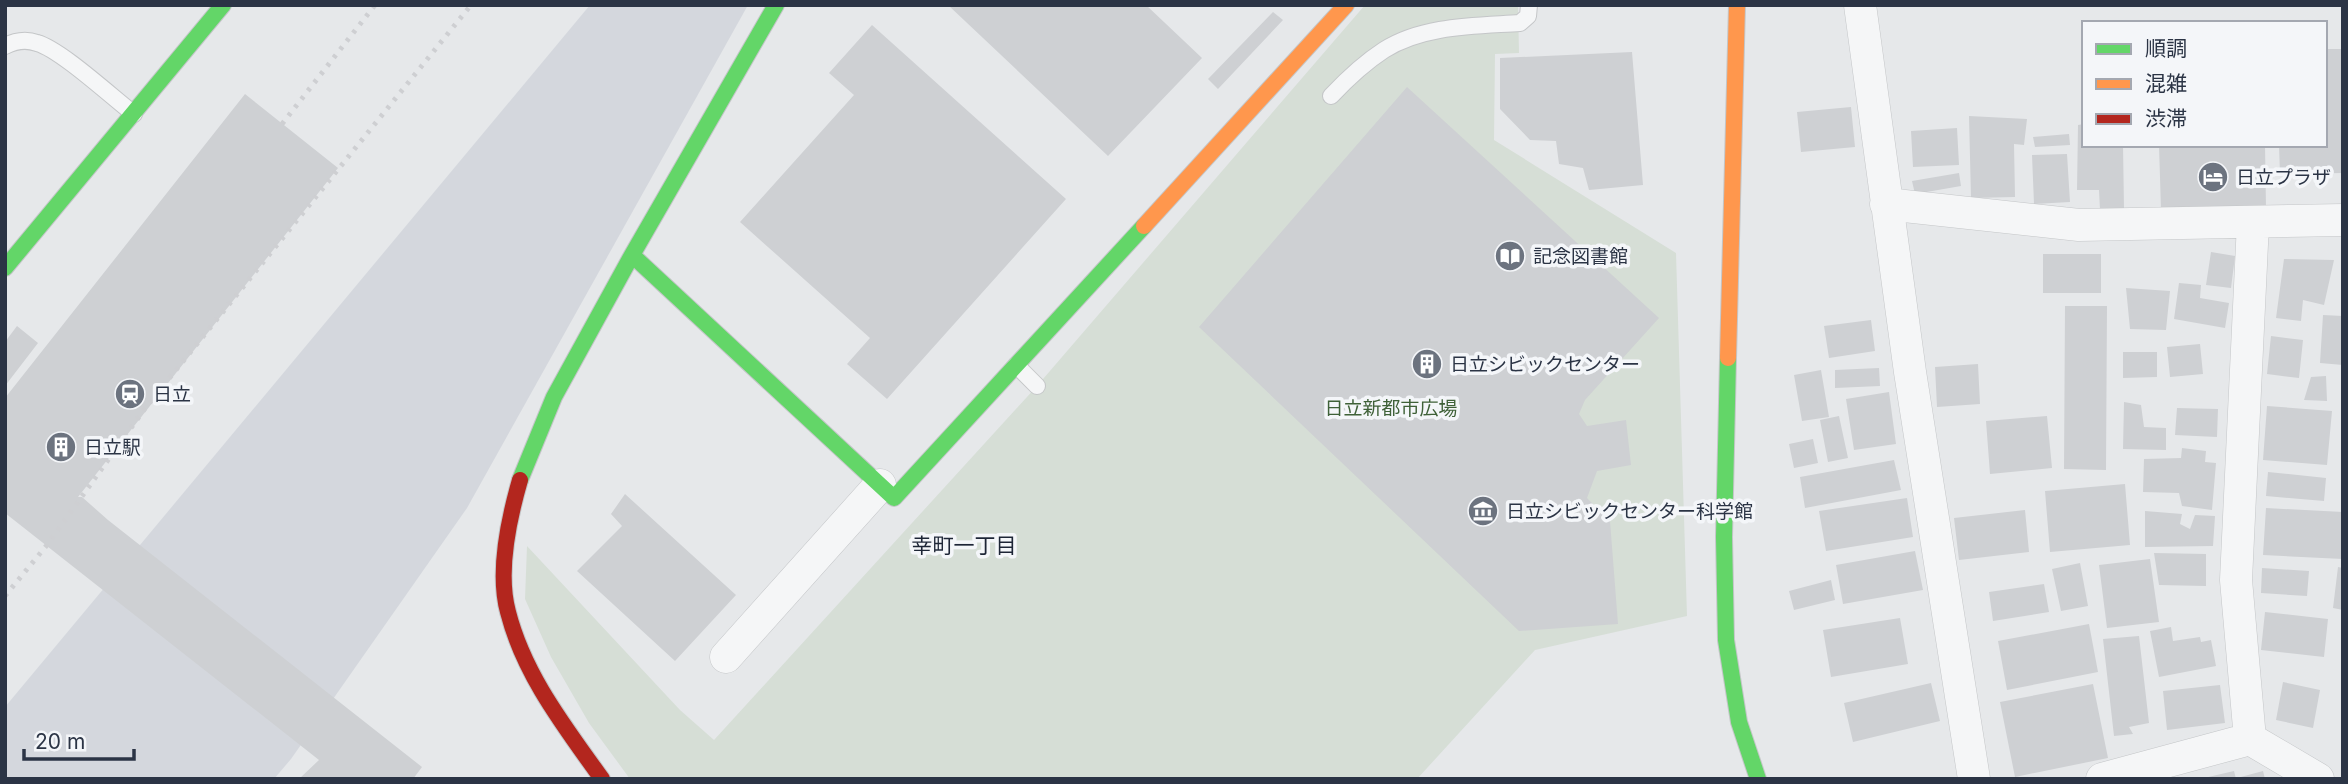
<svg xmlns="http://www.w3.org/2000/svg" width="2348" height="784" font-family="Inter,'Noto Sans JP',sans-serif">
  <style>
    .built { fill: #d4d7dd }
    .green { fill: #d6ded6 }
    .building { fill: #ced0d3 }
    .lines { fill: none; stroke-linecap: round; stroke-linejoin: round }
    .lane-casing { stroke: #c4c6c8; stroke-width: 18 }
    .street-casing { stroke: #c4c6c8; stroke-width: 33 }
    .fast-casing { stroke: #c4c6c8; stroke-width: 18 }
    .slow-casing { stroke: #c4c6c8; stroke-width: 18 }
    .jam-casing { stroke: #c4c6c8; stroke-width: 18 }
    .lane { stroke: #f5f6f7; stroke-width: 16 }
    .street { stroke: #f5f6f7; stroke-width: 32 }
    .fast { stroke: #63d668; stroke-width: 16 }
    .slow { stroke: #ff974d; stroke-width: 16 }
    .jam { stroke: #b3261e; stroke-width: 16 }
    .rail { stroke: #cecfd2; stroke-width: 5; stroke-dasharray: 3.5 7; stroke-linecap: butt }
    .labels { text-anchor: middle; stroke-width: 7; stroke-linejoin: round; paint-order: stroke }
    .poi-label { font-size: 19px; fill: #2b3445; stroke: #f4f6f9; text-anchor: start }
    .park-label { font-size: 19px; fill: #3f6138; stroke: #f4f6f9 }
    .neighbourhood-label { font-size: 21px; fill: #1d2536; stroke: #f4f6f9 }
  </style>
  <rect width="100%" height="100%" fill="#e6e8ea"/>
  <path class="built" d="M590 5H748L467 508 291 759 274 779H5V707Z"/>
  <path class="green" d="M1365 5H1518L1519 53 1495 54 1494 140 1676 253 1687 616 1535 650 1417 779H630L589 723 551 657 525 599 527 546 680 710 714 740 1037 386Z"/>
  <path class="building" d="M948 5H1146L1202 58 1108 156Z
    M1273 12 1283 20 1218 89 1208 79Z
    M872 25 1066 199 887 399 847 364 870 338 740 222 854 95 829 73Z
    M2325 49H2343V173L2280 174 2279 145H2325Z
    M1632 52 1643 185 1589 190 1583 168 1559 164 1556 141 1530 140 1500 109V58Z
    M1407 87 1659 318 1585 400 1579 414 1587 426 1626 420 1631 465 1597 471 1587 498 1610 521 1618 624 1519 631 1199 327Z
    M245 94 338 168 78 497H82L108 520 422 767 413 779H299L319 760 5 513V398Z
    M1851 107 1855 147 1801 152 1797 112Z
    M1969 116 2027 119 2024 145 2014 144 2015 197 1971 198Z
    M2084 124V145H2123L2124 209 2100 210 2099 190H2077L2078 125Z
    M1957 128 1959 165 1913 167 1911 131Z
    M2069 134 2070 145 2035 147 2033 137Z
    M2159 145H2265L2266 208 2161 210Z
    M2067 154 2070 202 2034 204 2032 155Z
    M1959 173 1961 186 1915 194 1912 181Z
    M2211 252 2235 256 2231 288 2206 285Z
    M2043 254H2101V293H2043Z
    M2284 259 2334 260 2324 305 2303 300 2301 321 2276 318Z
    M2179 283 2201 285 2200 298 2229 303 2225 328 2174 319Z
    M2126 288 2170 291 2166 330 2130 329Z
    M2065 306H2107L2106 470 2064 469Z
    M2323 315 2343 316V365L2320 363Z
    M1871 320 1875 351 1829 358 1824 326Z
    M17 326 38 343 5 386V342Z
    M2271 336 2303 340 2299 378 2267 374Z
    M2200 344 2203 374 2170 377 2167 347Z
    M2123 352H2157V377L2123 378Z
    M1978 364 1980 404 1937 407 1935 367Z
    M1879 368 1880 386 1835 388V370Z
    M1821 370 1829 417 1802 421 1794 375Z
    M2326 376 2327 401 2304 400 2311 377Z
    M1889 392 1896 444 1854 450 1846 399Z
    M2124 402 2141 405 2144 427 2166 428V450L2123 449Z
    M2267 406 2332 411 2327 465 2263 460Z
    M2177 408 2218 409 2217 437 2175 435Z
    M1839 416 1848 458 1828 462 1820 420Z
    M2047 416 2052 468 1990 474 1986 421Z
    M1813 439 1818 463 1794 468 1789 444Z
    M2182 448 2206 451 2205 462 2216 463 2212 510 2182 506 2179 493 2143 492 2144 459 2181 458Z
    M1894 460 1901 490 1805 508 1800 477Z
    M2268 472 2326 478 2324 501 2266 496Z
    M2125 484 2130 545 2050 552 2045 491Z
    M625 494 736 595 675 661 577 571 622 526 611 514Z
    M1907 498 1913 537 1826 551 1819 511Z
    M2266 508 2343 512V559L2263 555Z
    M2025 510 2029 552 1959 560 1954 518Z
    M2145 511 2182 514 2180 524 2190 529 2195 515 2215 516 2213 546 2145 547Z
    M1915 551 1923 590 1843 604 1836 565Z
    M2154 553 2206 554V586L2159 585Z
    M2150 559 2159 622 2107 628 2099 565Z
    M2080 563 2088 606 2061 611 2052 569Z
    M2338 567 2343 568V610L2333 608Z
    M2262 568 2309 571 2307 596 2261 593Z
    M1831 580 1835 600 1794 610 1789 591Z
    M2044 584 2049 612 1993 621 1989 592Z
    M2265 612 2328 619 2324 657 2261 650Z
    M1900 618 1908 664 1831 677 1823 630Z
    M2089 624 2098 672 2007 690 1998 641Z
    M2171 627 2173 641 2200 637 2201 642 2211 640 2216 666 2159 677 2150 631Z
    M2139 636 2149 723 2129 727 2133 734 2114 736 2103 639Z
    M2283 682 2320 690 2313 728 2276 720Z
    M1931 683 1940 721 1853 742 1844 703Z
    M2093 684 2108 758 2015 777 2000 702Z
    M2220 685 2225 723 2167 730 2163 691Z
    M2234 771 2236 779H2204V778Z
    M2263 771 2265 779H2237V778Z"/>
  <g class="lines">
    <g class="lane-casing">
      <path id="lane" d="M5 46C15 41 26 39 37 43 60 49 113 98 134 114
        M1331 96C1347 79 1364 63 1384 50 1423 25 1476 26 1520 23L1528 16 1529 5
        M1016 365 1037 386"/>
    </g>
    <g class="street-casing">
      <path id="street" d="M1860 5 1910 372 1974 779
        M1886 204 2079 225 2343 220
        M2253 223 2236 580 2250 739 2318 779
        M726 657 880 485
        M2102 779 2250 739"/>
    </g>
    <g class="fast-casing">
      <path id="fast" d="M632 255 894 498 1144 226
        M5 268 223 5
        M1728 358 1724 537 1726 640 1739 722 1758 779
        M520 480 554 397 632 255 776 5"/>
    </g>
    <g class="slow-casing">
      <path id="slow" d="M1144 226 1346 5
        M1728 358 1737 5"/>
    </g>
    <g class="jam-casing">
      <path id="jam" d="M520 480C509 518 497 572 508 612 524 675 565 727 602 779"/>
    </g>
    <use href="#lane" class="lane"/>
    <use href="#street" class="street"/>
    <use href="#fast" class="fast"/>
    <use href="#slow" class="slow"/>
    <use href="#jam" class="jam"/>
    <path class="rail" d="M282 124 375 5
      M5 596 47 545 146 407 471 5"/>
  </g>
  <defs>
    <g id="hotel-disc" transform="scale(1.575)"><circle r="9.5" fill="#6c737f" stroke="#f4f6f9"/><path d="M-6-4.5h1.5V1H6V5H4.5V3h-9V5H-6ZM-4 0a1.8 1.8 0 1 1 3.6 0ZM.5 0V-2.5h3Q6-2.5 6 0Z" fill="#fff"/></g>
    <g id="library-disc" transform="scale(1.575)"><circle r="9.5" fill="#6c737f" stroke="#f4f6f9"/><path d="M-6-4Q-3-5.5-.7-3.5V5Q-3 3-6 4ZM6-4Q3-5.5 .7-3.5V5Q3 3 6 4Z" fill="#fff"/></g>
    <g id="building-disc" transform="scale(1.575)"><circle r="9.5" fill="#6c737f" stroke="#f4f6f9"/><path d="M-4-6H4V6H1V3H-1V6H-4ZM-2.5-4.3h1.7v1.8h-1.7ZM.8-4.3h1.7v1.8H.8ZM-2.5-1h1.7V.8h-1.7ZM.8-1h1.7V.8H.8Z" fill="#fff"/></g>
    <g id="station-disc" transform="scale(1.575)"><circle r="9.5" fill="#6c737f" stroke="#f4f6f9"/><path d="M-3-6H3Q5-6 5-4V2Q5 4 3 4L4.5 6H3L1.5 4h-3L-3 6H-4.5L-3 4Q-5 4-5 2V-4Q-5-6-3-6ZM-3.5-4v3h7v-3ZM-3.5 1v1.5H-2V1ZM2 1v1.5H3.5V1Z" fill="#fff"/></g>
    <g id="museum-disc" transform="scale(1.575)"><circle r="9.5" fill="#6c737f" stroke="#f4f6f9"/><path d="M0-6L6-3V-2H-6V-3ZM-5-1h2V3h-2ZM-1-1h2V3h-2ZM3-1h2V3H3ZM-6 4H6V6H-6Z" fill="#fff"/></g>
  </defs>
  <g fill-rule="evenodd">
    <use href="#hotel-disc" x="2213" y="177"/>
    <use href="#library-disc" x="1510" y="256"/>
    <use href="#building-disc" x="1427" y="364"/>
    <use href="#station-disc" x="130" y="394"/>
    <use href="#building-disc" x="61" y="447"/>
    <use href="#museum-disc" x="1483" y="511"/>
  </g>
  <g class="labels">
    <g class="poi-label">
      <text x="2236" y="184">日立プラザ</text>
      <text x="1533" y="263">記念図書館</text>
      <text x="1450" y="371">日立シビックセンター</text>
      <text x="153" y="401">日立</text>
      <text x="84" y="454">日立駅</text>
      <text x="1506" y="518">日立シビックセンター科学館</text>
    </g>
    <g class="park-label">
      <text x="1391" y="415">日立新都市広場</text>
    </g>
    <g class="neighbourhood-label">
      <text x="964" y="553">幸町一丁目</text>
    </g>
  </g>
  <rect width="2348" height="784" fill="none" stroke="#2b3445" stroke-width="14"/>
  <rect x="2082" y="21" width="245" height="126" fill="#f4f6f9" stroke="#a4a8b1" stroke-width="2"/>
  <rect x="2096" y="44" width="35" height="10" fill="#63d668" stroke="#a4a8b1" stroke-width="2"/>
  <text x="2145" y="56" font-size="21" fill="#2b3445">順調</text>
  <rect x="2096" y="79" width="35" height="10" fill="#ff974d" stroke="#a4a8b1" stroke-width="2"/>
  <text x="2145" y="91" font-size="21" fill="#2b3445">混雑</text>
  <rect x="2096" y="114" width="35" height="10" fill="#b3261e" stroke="#a4a8b1" stroke-width="2"/>
  <text x="2145" y="126" font-size="21" fill="#2b3445">渋滞</text>
  <path d="M24 749v10h110v-10" fill="none" stroke="#2b3445" stroke-width="3.5"/>
  <text x="35" y="749" font-size="21" fill="#2b3445" stroke="#f4f6f9" stroke-width="5" paint-order="stroke">20 m</text>
</svg>
